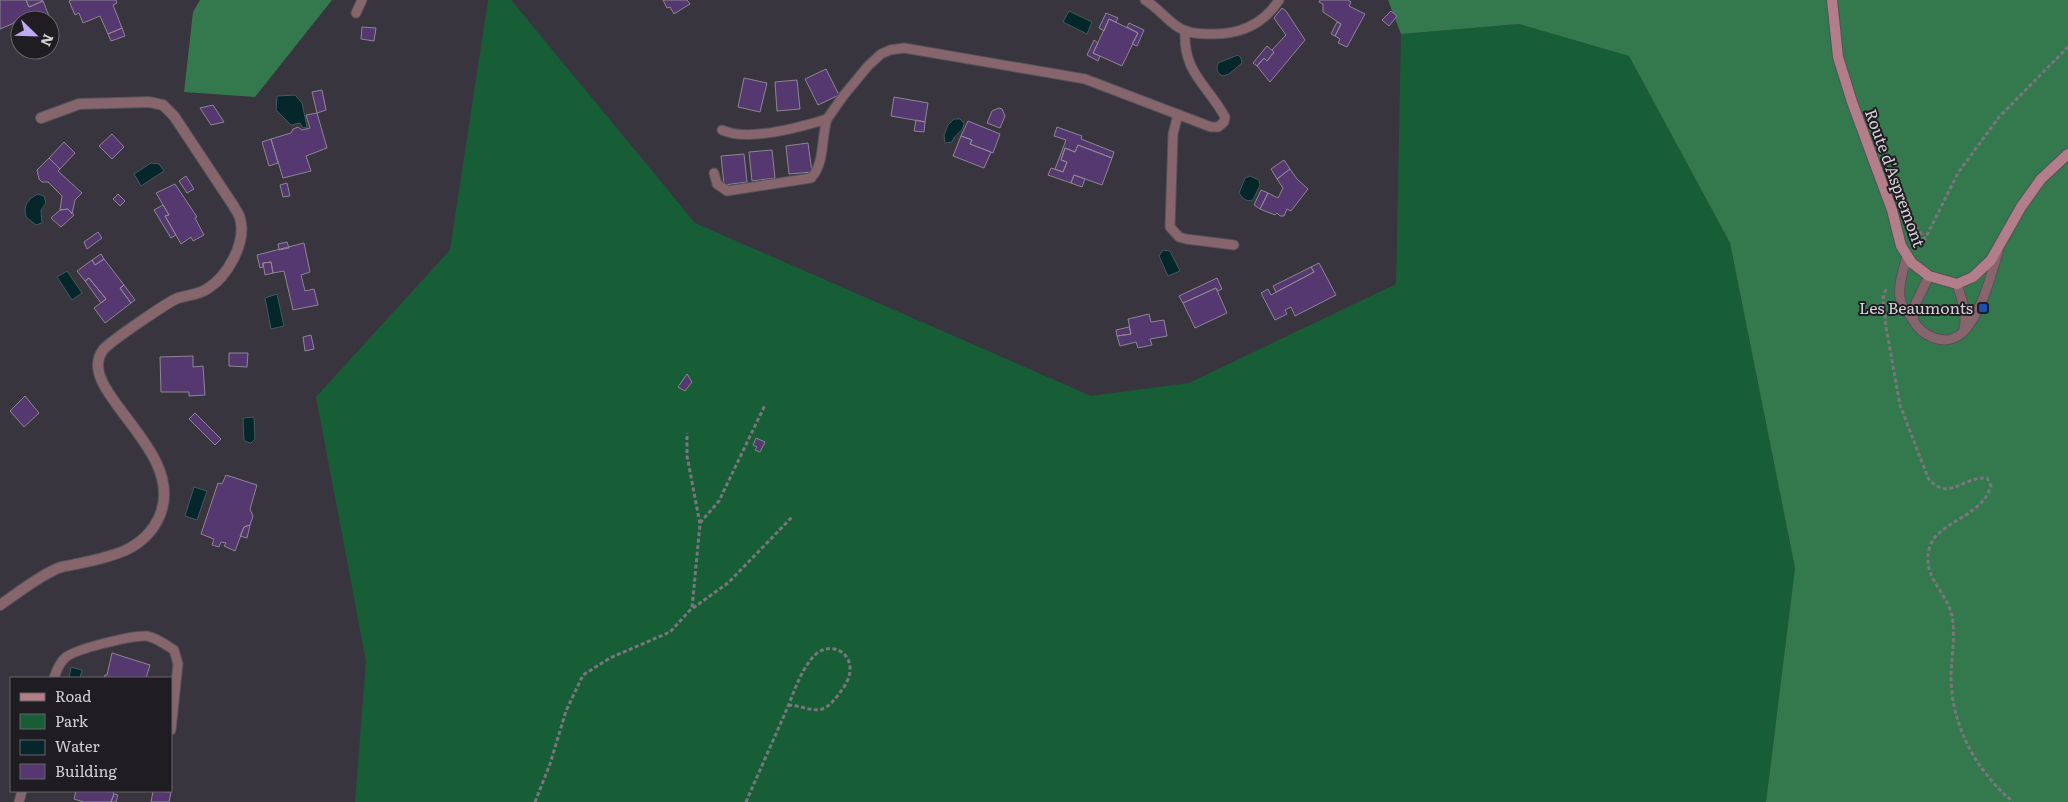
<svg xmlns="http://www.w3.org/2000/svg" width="2068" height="802" font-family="Literata,serif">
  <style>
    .green { fill: #175e37 }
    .forest { fill: #34784e }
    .water { fill: #05272b; stroke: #435a5f }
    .building { fill: #54386f; stroke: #8c8792 }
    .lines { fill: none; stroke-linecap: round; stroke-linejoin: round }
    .lane-casing { stroke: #55515a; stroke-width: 11 }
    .street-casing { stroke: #55515a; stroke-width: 12 }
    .secondary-casing { stroke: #55515a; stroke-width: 12 }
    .path { stroke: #79767d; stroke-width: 3; stroke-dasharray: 4 2.5; stroke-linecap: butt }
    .lane { stroke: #86656c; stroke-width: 9 }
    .street { stroke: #86656c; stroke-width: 10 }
    .secondary { stroke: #b27e89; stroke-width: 10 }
    .transit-dot { fill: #1a4fb4; stroke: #1f1d21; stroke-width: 2 }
    .labels { text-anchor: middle; stroke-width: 4; stroke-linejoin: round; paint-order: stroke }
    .street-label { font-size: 16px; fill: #d4d1d7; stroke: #1f1d21 }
    .poi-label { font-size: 16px; fill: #d4d1d7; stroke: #1f1d21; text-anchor: end }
  </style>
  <rect width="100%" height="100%" fill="#39353e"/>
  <path class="green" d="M488 0H511L695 223 1091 396 1189 383 1396 284 1401 34 1519 24 1629 56 1730 243 1795 568 1766 802H355L366 661 316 397 450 250Z"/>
  <path class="forest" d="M200 0H332L255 97 184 92 193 12Z
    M1388 0H2068V802H1766L1795 568 1730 243 1629 56 1519 24 1401 34Z"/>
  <path class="water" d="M1069 11 1092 22 1087 34 1063 22Z
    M1238 55 1241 58 1242 63 1229 74 1223 76C1217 73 1216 70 1218 63Z
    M295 95 302 103 307 127 303 128 300 123 291 125 276 110 277 96Z
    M954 119H960L964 123C964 132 955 133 952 142L945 143 944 135 948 125Z
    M151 163 159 164 164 171 141 186 134 174Z
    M1250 176 1259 180 1260 185 1253 200C1246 202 1243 199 1239 193L1245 178Z
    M38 194 44 196 46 203 41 210 42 223 36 225 26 217C23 205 28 199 38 194Z
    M1163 250 1170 251 1180 271 1168 276 1159 256Z
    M67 271 82 293 72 300 57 277Z
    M277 294 284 326 271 329 265 298Z
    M254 417 255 439 251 443 244 441 243 418Z
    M194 487 207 491 197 520 185 516Z
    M71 667 82 670 80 678H69Z"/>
  <path class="building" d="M0 0H26L29 7 43 1 53 26 50 27V20H32L31 16 0 29Z
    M26 0H42L43 1 29 7Z
    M72 0H116L117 3 113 5 122 28 108 34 100 16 83 23 79 13 75 15 69 1Z
    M663 0H687L690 4 674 14 670 7 667 8Z
    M1320 0H1348L1351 2 1349 6 1365 14 1347 47 1338 43 1340 39 1335 36 1341 24 1323 12V4L1319 2Z
    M1282 8 1286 11 1305 40 1270 82 1257 66 1264 58 1267 61 1274 52 1272 50 1286 35 1274 18Z
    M1391 11 1397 16 1389 26 1382 20Z
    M1106 13 1118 18 1116 22 1109 19 1104 31 1099 28Z
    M1109 19 1138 33 1122 66 1093 53Z
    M20 20V26L15 28 14 22Z
    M1337 22 1341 24 1335 36 1331 34Z
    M1129 23 1144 30 1137 46 1132 44 1138 33 1127 27Z
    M362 27 376 28 374 41 361 39Z
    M122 28 125 36 111 41 108 34Z
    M1094 40 1098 43 1093 53 1100 56 1098 61 1087 55Z
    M1267 46 1274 52 1267 61 1264 58 1257 66 1253 63Z
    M826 69 839 95 818 105 805 79Z
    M744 78 767 83 760 112 738 107Z
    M797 80 800 109 777 111 775 82Z
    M322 90 326 110 317 113 312 92Z
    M894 97 928 103 925 122 891 116Z
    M213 105 224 122 211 125 200 108Z
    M999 108 1002 109 1005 116 1000 128 987 123 992 111Z
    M317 113 327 148 306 156 311 171 283 178 271 139 291 133 293 129 298 127 302 130 310 128 306 115Z
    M916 120 925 122 924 132 914 131Z
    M968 121 1000 134 993 153 970 144 972 140 961 136Z
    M1057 127 1082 136 1081 139 1114 152 1112 158 1078 145 1075 152 1065 148 1061 160 1067 162 1063 172 1055 169 1066 140 1054 136Z
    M112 134 124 147 112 159 99 146Z
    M961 136 972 140 970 144 991 152 984 168 953 156Z
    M271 139 278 163 269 166 262 142Z
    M64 142 75 153 60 169 49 158Z
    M808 143 812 172 789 174 786 146Z
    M1078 145 1112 158 1102 185 1074 175 1071 183 1048 175 1051 168 1063 172 1067 162 1061 160 1065 148 1075 152Z
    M772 150 775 178 752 181 749 152Z
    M744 154 747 182 724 185 721 156Z
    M49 158 60 169 58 171 82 193 75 200 72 214 68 209 60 210 62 196 48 182H42L39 179 37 170Z
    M1284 160 1290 169 1277 179 1271 169Z
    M1290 169 1297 179 1308 189 1291 211 1287 209 1284 216H1280L1277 213 1275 215 1260 209 1268 193 1278 198 1283 188 1277 179Z
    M1074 175 1085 179 1082 187 1071 183Z
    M186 176 194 189 187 193 179 181Z
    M287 183 290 196 283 197 280 185Z
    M175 184 197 217 195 218 204 235 193 241 191 237 181 244 165 216 169 215 156 193Z
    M1261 190 1268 193 1260 209 1254 205Z
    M118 194 125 201 120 206 113 199Z
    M163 205 169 215 165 216 176 235 171 238 154 210Z
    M68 209 74 215 61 227 51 218 60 210Z
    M98 232 102 238 87 249 84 242Z
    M287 242 289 248 279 250 278 244Z
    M304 243 310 272 301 275 305 291 314 289 318 305 293 310 284 271 273 273 271 262 263 263V267L260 268 257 255Z
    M101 254 104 259 95 265 92 260Z
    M104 259 124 285 120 288 131 303 105 323 94 308 106 299 89 278 85 281 77 271 92 260 95 265Z
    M271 262 273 273 265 275 263 263Z
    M1319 263 1336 295 1295 316 1291 307 1285 310 1287 314 1275 320 1261 293 1268 289 1271 295 1314 272 1311 267Z
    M1311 267 1314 272 1276 292 1273 286Z
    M89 278 106 299 101 303 85 281Z
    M1217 278 1222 289 1218 291 1216 288 1183 303 1179 296Z
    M124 285 135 300 131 303 120 288Z
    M1216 288 1227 313 1195 328 1183 303Z
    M1149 314 1151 322 1164 320 1167 336 1150 339 1152 345 1138 348 1136 342 1120 346 1117 336 1131 334 1128 319Z
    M1129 327 1131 334 1117 336 1116 330Z
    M311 335 314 349 305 351 303 337Z
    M229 353H248L247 367 229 366Z
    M193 356V367L203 366 205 395 189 396V392H161L160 357Z
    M687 374 692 382 685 391 678 387Z
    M25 396 39 413 24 427 10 411Z
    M195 413 221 439 215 445 189 419Z
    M756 438 765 442 760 452 755 450 757 447 753 445Z
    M226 475 257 485 250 509 253 516 250 525 244 527 235 551 224 546 226 543 221 542 219 547 212 545 214 539 201 534 218 483 222 484Z
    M250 525 247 538 240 536 244 527Z
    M112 653 150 665 146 678H104L105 675H107Z
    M76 791H113L114 794 111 802H84L74 799Z
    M153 791 171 792 169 802H151Z
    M114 794 118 795 116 802H111Z"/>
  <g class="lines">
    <g class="lane-casing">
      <path id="lane" d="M1145 0C1157 7 1164 17 1175 25 1185 33 1197 34 1209 34 1238 35 1263 25 1279 0
        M356 13 362 0
        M1178 114 1173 134 1170 227 1179 237 1186 239 1234 245
        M722 130C747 142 801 127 827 119L844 95 868 66 881 54 890 50 904 48 1085 79 1211 127H1218L1224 122 1225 117C1207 84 1183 73 1185 31
        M714 173 717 184 727 191 811 178C825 164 821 138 827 119
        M1907 255C1904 269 1898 283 1900 297 1902 310 1908 311 1913 320 1922 336 1945 348 1962 333 1981 315 1991 276 1998 252
        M1957 284C1961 298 1968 313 1964 328
        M1913 319 1915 305 1929 276
        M54 678C56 672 59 663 65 658 74 649 133 635 147 636 157 638 166 645 174 650L178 664 171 730
        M19 802 22 791"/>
    </g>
    <g class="street-casing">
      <path id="street" d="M0 605C18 593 35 579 54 570 60 566 69 566 76 564 110 557 145 551 160 515 187 449 73 390 103 350 109 342 168 302 178 298 187 295 198 295 207 289 227 277 247 243 240 218 239 214 235 209 233 205L174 116 163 105 149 102 79 104 41 118"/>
    </g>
    <g class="secondary-casing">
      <path id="secondary" d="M1832 0 1838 57 1852 102 1892 210 1901 246 1912 263 1929 276 1957 284 1973 277 1991 260 2021 207 2041 179 2068 154"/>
    </g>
    <path class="path" d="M1908 216 1925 239 1958 173 1999 117 2068 47
      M1886 289 1883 298 1886 327 1900 405 1928 478C1948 503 1963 476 1987 478L1991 486C1982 517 1939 521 1930 546 1921 575 1943 588 1951 612 1956 628 1952 656 1951 673 1950 723 1975 770 2013 802
      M700 523 719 501 765 405
      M693 608 728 583 792 517
      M535 802 550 764 566 711 583 675 610 658 670 632 692 608 700 524 687 456V433
      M746 802C759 772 773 741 786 711 794 693 801 668 816 654 830 642 851 651 850 670 850 679 844 687 839 694 834 700 830 706 822 709 812 712 799 705 788 705"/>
    <use href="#lane" class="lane"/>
    <use href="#street" class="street"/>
    <use href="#secondary" class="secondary"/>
  </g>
  <rect class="transit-dot" x="1978" y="303" width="10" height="10" rx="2.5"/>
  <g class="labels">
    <g class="street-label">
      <text transform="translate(1895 178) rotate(70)" y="6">Route d'Aspremont</text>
    </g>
    <g class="poi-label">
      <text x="1973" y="314">Les Beaumonts</text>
    </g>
  </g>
  <rect x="10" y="677" width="162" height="115" fill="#1f1d21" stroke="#67656a"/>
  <rect x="20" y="693" width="25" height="8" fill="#b27e89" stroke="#67656a"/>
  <text x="55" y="702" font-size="15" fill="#d4d1d7">Road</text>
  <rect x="20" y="714" width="25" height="15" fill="#175e37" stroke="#67656a"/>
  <text x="55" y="727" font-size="15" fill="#d4d1d7">Park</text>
  <rect x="20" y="740" width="25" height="15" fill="#05272b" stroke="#67656a"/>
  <text x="55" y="752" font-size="15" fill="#d4d1d7">Water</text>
  <rect x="20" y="764" width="25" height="15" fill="#54386f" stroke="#67656a"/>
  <text x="55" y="777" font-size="15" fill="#d4d1d7">Building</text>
  <g transform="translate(35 35) rotate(113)"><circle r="24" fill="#1f1d21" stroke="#67656a"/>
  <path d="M0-4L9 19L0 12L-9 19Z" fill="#c1a8f3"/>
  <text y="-8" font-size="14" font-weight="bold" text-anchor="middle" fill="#d4d1d7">N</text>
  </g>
</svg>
